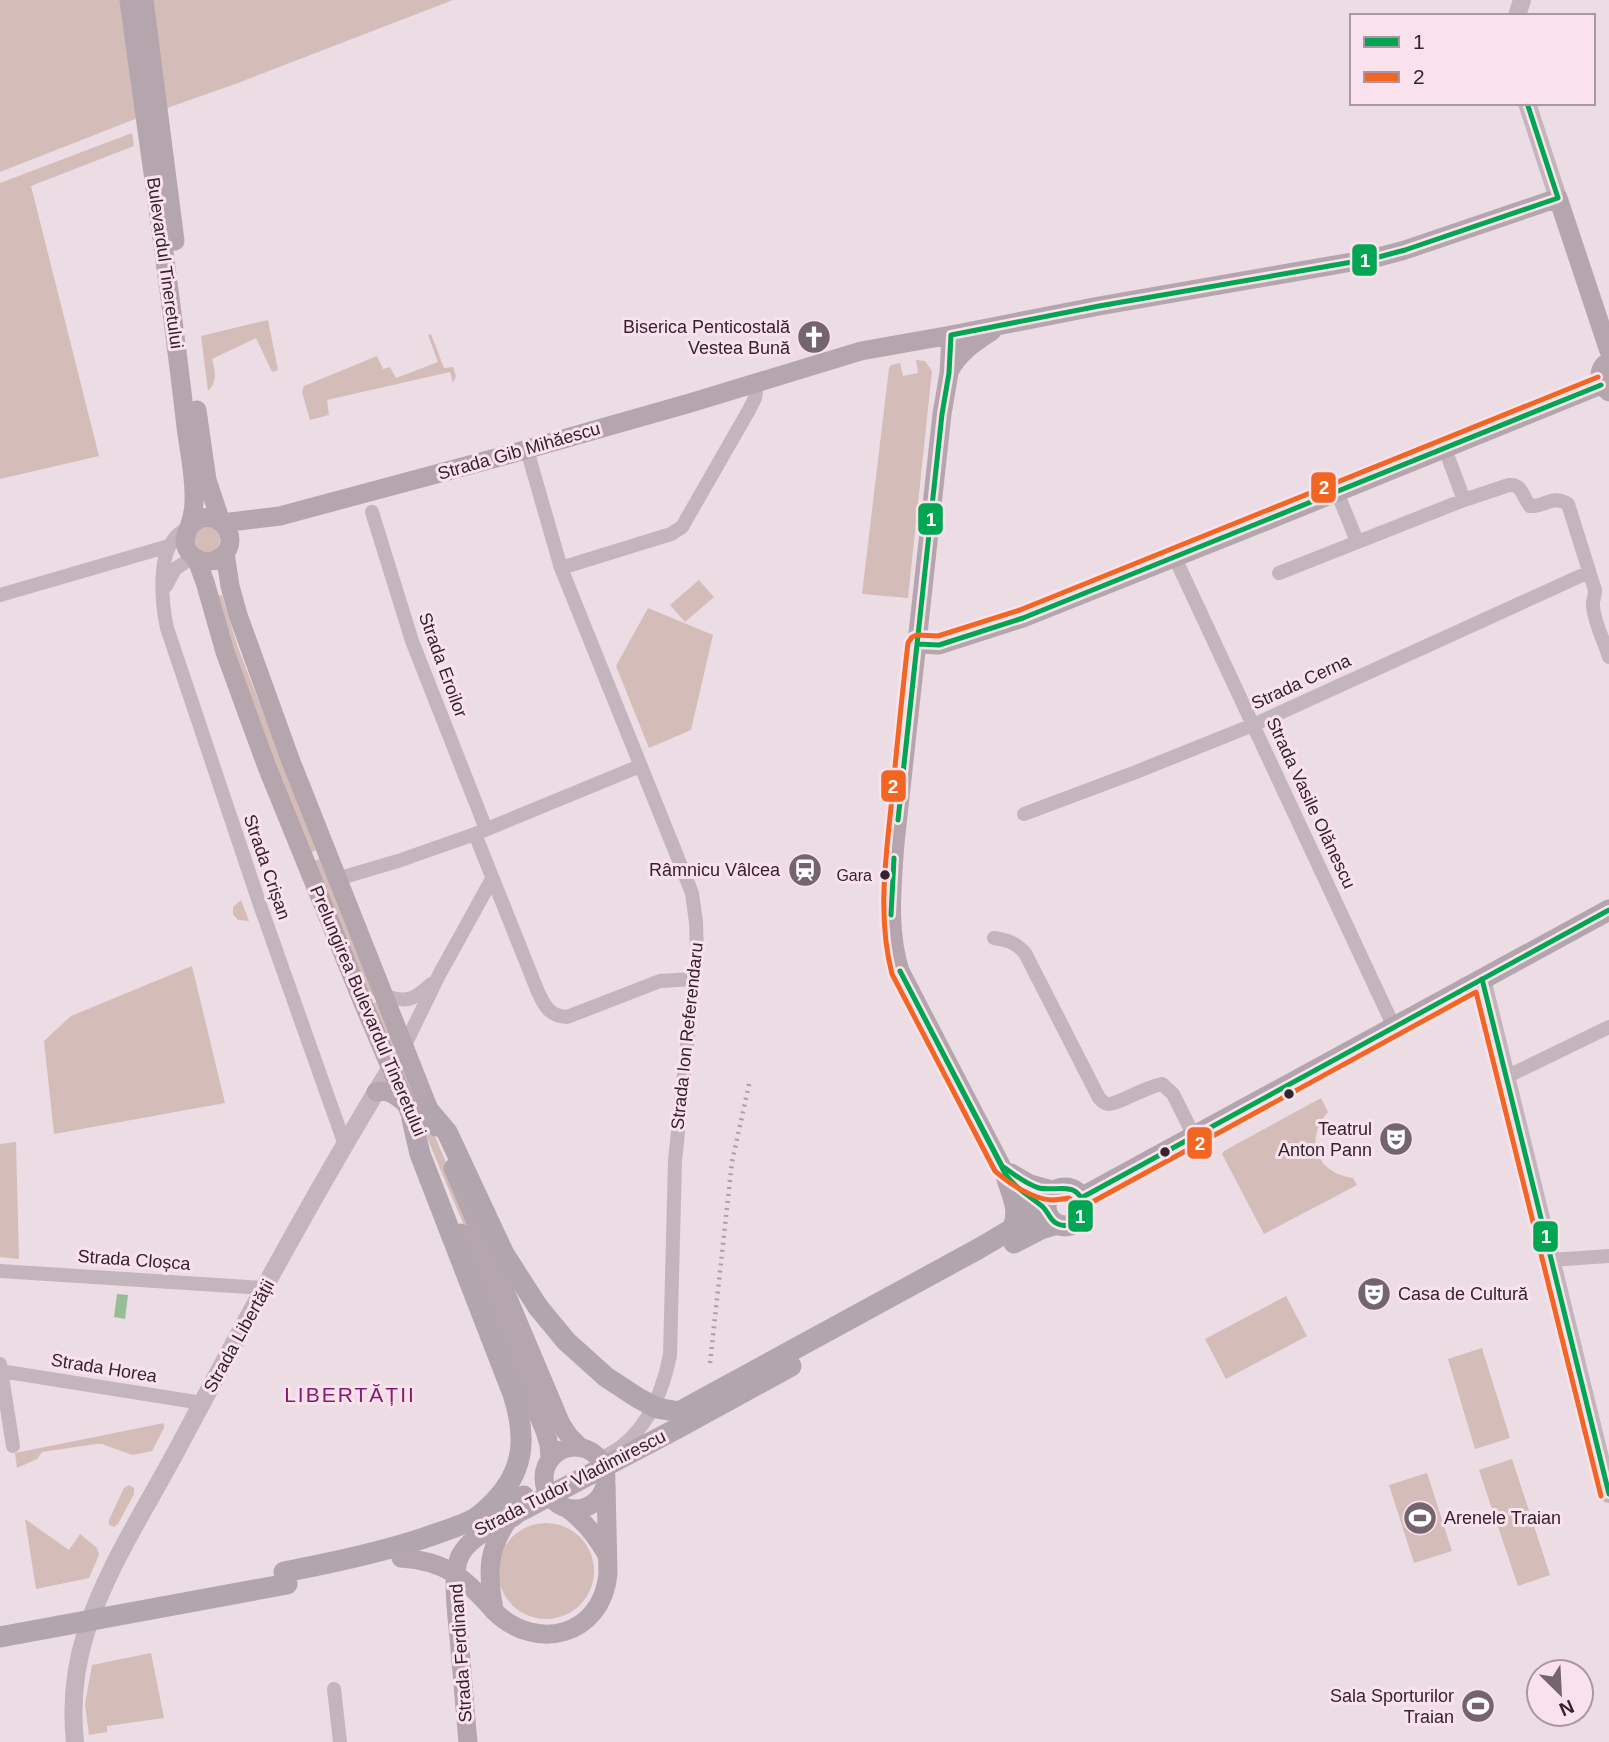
<svg xmlns="http://www.w3.org/2000/svg" width="1609" height="1742" font-family="Helvetica,sans-serif">
  <style>
    .green { fill: #d4bdb9 }
    .water { fill: #97bd97 }
    .lines { fill: none; stroke-linecap: round; stroke-linejoin: round }
    .minor { stroke: #c4b5bd; stroke-width: 14 }
    .tertiary { stroke: #c4b5bd; stroke-width: 18 }
    .secondary { stroke: #b5a6ae; stroke-width: 19 }
    .primary { stroke: #b2a5ad; stroke-width: 21 }
    .rail { stroke: #aca0a6; stroke-width: 4.5; stroke-dasharray: 2 5; stroke-linecap: butt }
    .secondary-bridge { stroke: #b5a6ae; stroke-width: 19 }
    .primary-bridge { stroke: #b2a5ad; stroke-width: 21 }
    .bus-1-casing { stroke: #fae2ed; stroke-width: 10 }
    .bus-2-casing { stroke: #fae2ed; stroke-width: 10 }
    .bus-1 { stroke: #00a651; stroke-width: 5 }
    .bus-2 { stroke: #f26522; stroke-width: 5 }
    .bus-dot { fill: #34242f; stroke: #fae2ed; stroke-width: 2.5 }
    .labels { text-anchor: middle; stroke-width: 6; stroke-linejoin: round; paint-order: stroke }
    .bus-label { font-size: 16px; fill: #34242f; stroke: #fae2ed; text-anchor: end }
    .street-label { font-size: 18px; fill: #34242f; stroke: #fae2ed }
    .poi-label { font-size: 18px; fill: #34242f; stroke: #fae2ed; text-anchor: end }
    .quarter-label { font-size: 21px; letter-spacing: 2px; fill: #861a6c; stroke: #fae2ed }
    .line-badge { stroke: #fae2ed; stroke-width: 2.5 }
    .badge-label { font-size: 19px; text-anchor: middle; font-weight: bold; fill: #fff }
  </style>
  <rect width="100%" height="100%" fill="#ecdce4"/>
  <path class="green" d="M0 0H453L238 83 130 121 0 172Z
    M132 133 134 146 31 186 99 456 0 479V183Z
    M268 320 278 370 272 372 256 338 212 359C215 371 218 381 208 391L201 336Z
    M431 334 444 368 453 367 456 376 453 383 450 372 327 400 329 415 310 420 302 392 304 386 377 356 383 369 390 367 396 378 438 362 428 335Z
    M916 360 925 361 932 371 908 598 862 594 889 368 891 365 900 363 903 376 918 373Z
    M194 539a13 13 0 1 1 26 0a13 13 0 1 1-26 0Z
    M699 580 714 597 685 622 670 605Z
    M222 595 237 645 316 850 310 853 229 647 215 596Z
    M648 608 713 635 691 730 649 748 616 666Z
    M320 859 375 994 368 997 313 861Z
    M241 900 249 921 238 920 233 914V907Z
    M192 966 225 1103 54 1134 44 1041 71 1016Z
    M378 1002 559 1429 563 1435 552 1440 551 1433 371 1004Z
    M1321 1098 1328 1112C1304 1140 1316 1173 1353 1178L1357 1185 1264 1234 1222 1154 1224 1151Z
    M16 1142 19 1259 0 1257V1144Z
    M1286 1296 1307 1336 1226 1379 1205 1339Z
    M1482 1348 1510 1438 1475 1449 1448 1359Z
    M164 1423V1428L152 1451 132 1455 102 1444H96L42 1452 37 1459 17 1468 15 1453Z
    M1512 1459 1550 1575 1518 1586 1479 1470Z
    M1427 1473 1452 1551 1414 1563 1389 1485Z
    M129 1485 134 1488V1494L118 1524 114 1527 109 1525V1520L124 1488Z
    M25 1519 69 1550 80 1534 97 1548 99 1555 89 1578 36 1589Z
    M498 1571a48 48 0 1 1 96 0a48 48 0 1 1-96 0Z
    M151 1653 164 1718 107 1726V1732L89 1735 85 1704 92 1665Z"/>
  <path class="water" d="M117 1294 128 1295 125 1319 114 1317Z"/>
  <g class="lines">
    <path class="minor" d="M1445 449 1464 500
      M527 450 561 568 692 893 696 922 697 951 675 1161 670 1355C662 1395 646 1435 608 1455
      M1337 492 1357 541
      M372 512 412 641 486 829
      M189 528C182 531 176 535 172 542 158 562 162 605 167 628L260 905 345 1145
      M1175 558 1394 1027
      M561 568 671 534 682 527 749 410 755 398 757 383
      M1279 573 1464 500 1509 485C1523 484 1522 497 1530 506 1546 507 1552 494 1568 504L1595 590C1595 597 1592 601 1593 607 1595 624 1604 641 1609 657
      M166 586 175 569 193 557
      M0 595 169 546
      M1024 814 1136 772 1253 725 1589 572
      M475 834 538 992C545 1007 550 1016 567 1017L660 981 694 979
      M337 879 398 861 475 834 640 766
      M994 938C1008 940 1016 943 1025 953L1099 1098C1102 1101 1103 1103 1108 1104 1116 1105 1148 1086 1162 1084L1173 1094 1194 1136
      M383 995C406 1003 413 1001 431 984
      M404 1047 439 975 492 879
      M1506 1077 1609 1027
      M1551 1260 1609 1256
      M0 1271 265 1288
      M0 1364 13 1446
      M0 1371 202 1403
      M334 1689 340 1742"/>
    <path class="tertiary" d="M1517 16 1522 0
      M1527 103 1558 198
      M1482 979 1609 1494
      M75 1742C71 1705 75 1667 86 1632 107 1567 146 1508 178 1448 246 1320 315 1192 390 1069"/>
    <path class="secondary" d="M129 0C148 142 170 284 186 427 189 451 195 476 194 501 194 509 192 519 189 527 187 532 185 536 185 542 186 551 193 558 202 561 209 562 216 561 222 556 245 537 213 501 190 526
      M144 0 175 241
      M951 335 949 373 942 414 895 843C892 886 887 930 900 971L1006 1175C1017 1190 1029 1200 1046 1208
      M1609 361C1597 369 1597 383 1609 392
      M949 372C958 353 975 342 992 331
      M197 410 207 480 221 522
      M222 523 280 516 507 455 690 403 861 351 951 335 1099 306 1375 258 1405 250 1558 198 1609 351
      M225 553 230 586 238 615 290 759 436 1127
      M196 558 205 582 225 652 267 767 363 1003 418 1132
      M917 644 939 645 1023 618 1254 526 1601 385
      M376 1092C390 1090 396 1095 406 1104
      M453 1168 561 1424 569 1436 579 1446
      M1011 1173 1030 1184 1055 1191
      M461 1233 545 1431 549 1445 550 1459
      M544 1478a31 31 0 1 1 62 0a31 31 0 1 1-62 0Z
      M565 1507C584 1520 596 1535 607 1555
      M494 1611C536 1653 602 1636 608 1574L606 1483
      M468 1742C465 1711 463 1681 460 1650 459 1626 449 1575 461 1554 471 1536 496 1526 514 1517"/>
    <path class="primary" d="M430 1112 447 1132 504 1254 538 1307
      M1006 1175C1010 1192 1021 1209 1013 1227
      M1046 1207a19 19 0 1 1 38 0a19 19 0 1 1-38 0Z
      M1081 1198 1609 910
      M1014 1243 1041 1229 1057 1224
      M679 1412 978 1249 1046 1209
      M284 1572C331 1563 379 1553 424 1538 440 1532 459 1527 474 1519 481 1515 488 1508 494 1502 526 1469 526 1435 513 1394L420 1154 412 1119"/>
    <path class="rail" d="M710 1363 732 1162 750 1080"/>
    <path class="secondary-bridge" d="M401 1558C447 1561 465 1578 494 1611
      M494 1610C487 1571 487 1549 511 1516"/>
    <path class="primary-bridge" d="M538 1307 566 1341 606 1377 638 1398 657 1408 679 1412
      M511 1516 678 1428 791 1366
      M476 1518 524 1496
      M0 1637 287 1584"/>
    <g class="bus-1-casing">
      <path id="bus-1" d="M917 644 939 645 1023 618 1601 385
        M898 820 917 644
        M898 820 942 414 949 373 951 335 1099 306 1375 258 1405 250 1558 198 1527 103
        M891 915 894 858
        M891 915 894 858
        M900 971 1002 1166C1014 1174 1025 1184 1039 1188 1051 1191 1068 1185 1076 1192 1089 1202 1083 1223 1067 1225 1064 1226 1059 1225 1056 1223 1050 1220 1048 1212 1043 1207 1030 1196 1016 1189 1006 1175Z
        M1482 979 1609 1494
        M1081 1198 1609 910"/>
    </g>
    <g class="bus-2-casing">
      <path id="bus-2" d="M1598 377 1020 610 938 636 917 635 912 637 908 643C902 695 897 746 892 798 886 857 877 916 892 974L995 1171C1008 1183 1033 1199 1051 1200 1057 1200 1063 1199 1069 1198 1075 1202 1077 1209 1085 1206L1476 992 1601 1496"/>
    </g>
    <use href="#bus-1" class="bus-1"/>
    <use href="#bus-2" class="bus-2"/>
  </g>
  <defs>
    <g id="church-disc" transform="scale(1.75)"><circle r="9.5" fill="#74646e" stroke="#fae2ed"/><path d="M-1.2-6h2.4v3.5h3.3v2.4h-3.3V6h-2.4V-.1h-3.3v-2.4h3.3Z" fill="#fff"/></g>
    <g id="station-disc" transform="scale(1.75)"><circle r="9.5" fill="#74646e" stroke="#fae2ed"/><path d="M-3-6H3Q5-6 5-4V2Q5 4 3 4L4.5 6H3L1.5 4h-3L-3 6H-4.5L-3 4Q-5 4-5 2V-4Q-5-6-3-6ZM-3.5-4v3h7v-3ZM-3.5 1v1.5H-2V1ZM2 1v1.5H3.5V1Z" fill="#fff"/></g>
    <g id="theatre-disc" transform="scale(1.75)"><circle r="9.5" fill="#74646e" stroke="#fae2ed"/><path d="M-5-5.5Q0-4 5-5.5V0Q5 5 0 6Q-5 5-5 0ZM-3.3-2.5H-1v1.5H-3.3ZM1-2.5H3.3v1.5H1ZM-2.8 1Q0 5.5 2.8 1Z" fill="#fff"/></g>
    <g id="stadium-disc" transform="scale(1.75)"><circle r="9.5" fill="#74646e" stroke="#fae2ed"/><path d="M0-5a6.5 5 0 1 0 0 10a6.5 5 0 1 0 0-10ZM-3.5-1.8h7v3.6h-7Z" fill="#fff"/></g>
  </defs>
  <g fill-rule="evenodd">
    <use href="#church-disc" x="814" y="337"/>
    <use href="#station-disc" x="805" y="870"/>
    <use href="#theatre-disc" x="1396" y="1139"/>
    <use href="#theatre-disc" x="1374" y="1294"/>
    <use href="#stadium-disc" x="1420" y="1518"/>
    <use href="#stadium-disc" x="1478" y="1706"/>
  </g>
  <g class="bus-dot">
    <circle cx="885" cy="875" r="6"/>
    <circle cx="1289" cy="1094" r="6"/>
    <circle cx="1165" cy="1152" r="6"/>
  </g>
  <g class="labels">
    <g class="bus-label">
      <text x="872" y="881">Gara</text>
    </g>
    <g class="street-label">
      <text transform="translate(165 263) rotate(82)" y="6">Bulevardul Tineretului</text>
      <text transform="translate(519 451) rotate(-16)" y="6">Strada Gib Mihăescu</text>
      <text transform="translate(443 665) rotate(70)" y="6">Strada Eroilor</text>
      <text transform="translate(1301 682) rotate(-25)" y="6">Strada Cerna</text>
      <text transform="translate(1311 803) rotate(65)" y="6">Strada Vasile Olănescu</text>
      <text transform="translate(267 867) rotate(71)" y="6">Strada Crișan</text>
      <text transform="translate(368 1011) rotate(67)" y="6">Prelungirea Bulevardul Tineretului</text>
      <text transform="translate(687 1036) rotate(-84)" y="6">Strada Ion Referendaru</text>
      <text transform="translate(134 1260) rotate(4)" y="6">Strada Cloșca</text>
      <text transform="translate(239 1336) rotate(-61)" y="6">Strada Libertății</text>
      <text transform="translate(104 1368) rotate(9)" y="6">Strada Horea</text>
      <text transform="translate(570 1483) rotate(-27)" y="6">Strada Tudor Vladimirescu</text>
      <text transform="translate(461 1653) rotate(-94)" y="6">Strada Ferdinand</text>
    </g>
    <g class="poi-label">
      <text x="790" y="333">Biserica Penticostală<tspan x="790" dy="21">Vestea Bună</tspan></text>
      <text x="780" y="876">Râmnicu Vâlcea</text>
      <text x="1372" y="1135">Teatrul<tspan x="1372" dy="21">Anton Pann</tspan></text>
      <text x="1398" y="1300" text-anchor="start">Casa de Cultură</text>
      <text x="1444" y="1524" text-anchor="start">Arenele Traian</text>
      <text x="1454" y="1702">Sala Sporturilor<tspan x="1454" dy="21">Traian</tspan></text>
    </g>
    <g class="quarter-label">
      <text x="350" y="1402">LIBERTĂȚII</text>
    </g>
  </g>
  <g class="line-badge">
    <rect x="1351" y="243" width="27" height="34" rx="7" fill="#00a651"/>
    <rect x="1310" y="471" width="27" height="33" rx="7" fill="#f26522"/>
    <rect x="917" y="502" width="27" height="34" rx="7" fill="#00a651"/>
    <rect x="880" y="769" width="27" height="34" rx="7" fill="#f26522"/>
    <rect x="1186" y="1126" width="27" height="34" rx="7" fill="#f26522"/>
    <rect x="1067" y="1199" width="27" height="34" rx="7" fill="#00a651"/>
    <rect x="1532" y="1220" width="27" height="33" rx="7" fill="#00a651"/>
  </g>
  <g class="badge-label">
    <text x="1365" y="267">1</text>
    <text x="1324" y="494">2</text>
    <text x="931" y="526">1</text>
    <text x="893" y="793">2</text>
    <text x="1200" y="1150">2</text>
    <text x="1080" y="1223">1</text>
    <text x="1546" y="1243">1</text>
  </g>
  <rect x="1350" y="14" width="245" height="91" fill="#fae2ed" stroke="#ab96a1" stroke-width="2"/>
  <rect x="1364" y="37" width="35" height="10" fill="#00a651" stroke="#ab96a1" stroke-width="2"/>
  <text x="1413" y="49" font-size="21" fill="#34242f">1</text>
  <rect x="1364" y="72" width="35" height="10" fill="#f26522" stroke="#ab96a1" stroke-width="2"/>
  <text x="1413" y="84" font-size="21" fill="#34242f">2</text>
  <g transform="translate(1560 1693) rotate(156)"><circle r="33" fill="#fae2ed" stroke="#ab96a1" stroke-width="2"/>
  <path d="M0-5L12 26L0 18L-12 26Z" fill="#74646e"/>
  <text y="-10" font-size="19" font-weight="bold" text-anchor="middle" fill="#34242f">N</text>
  </g>
</svg>
